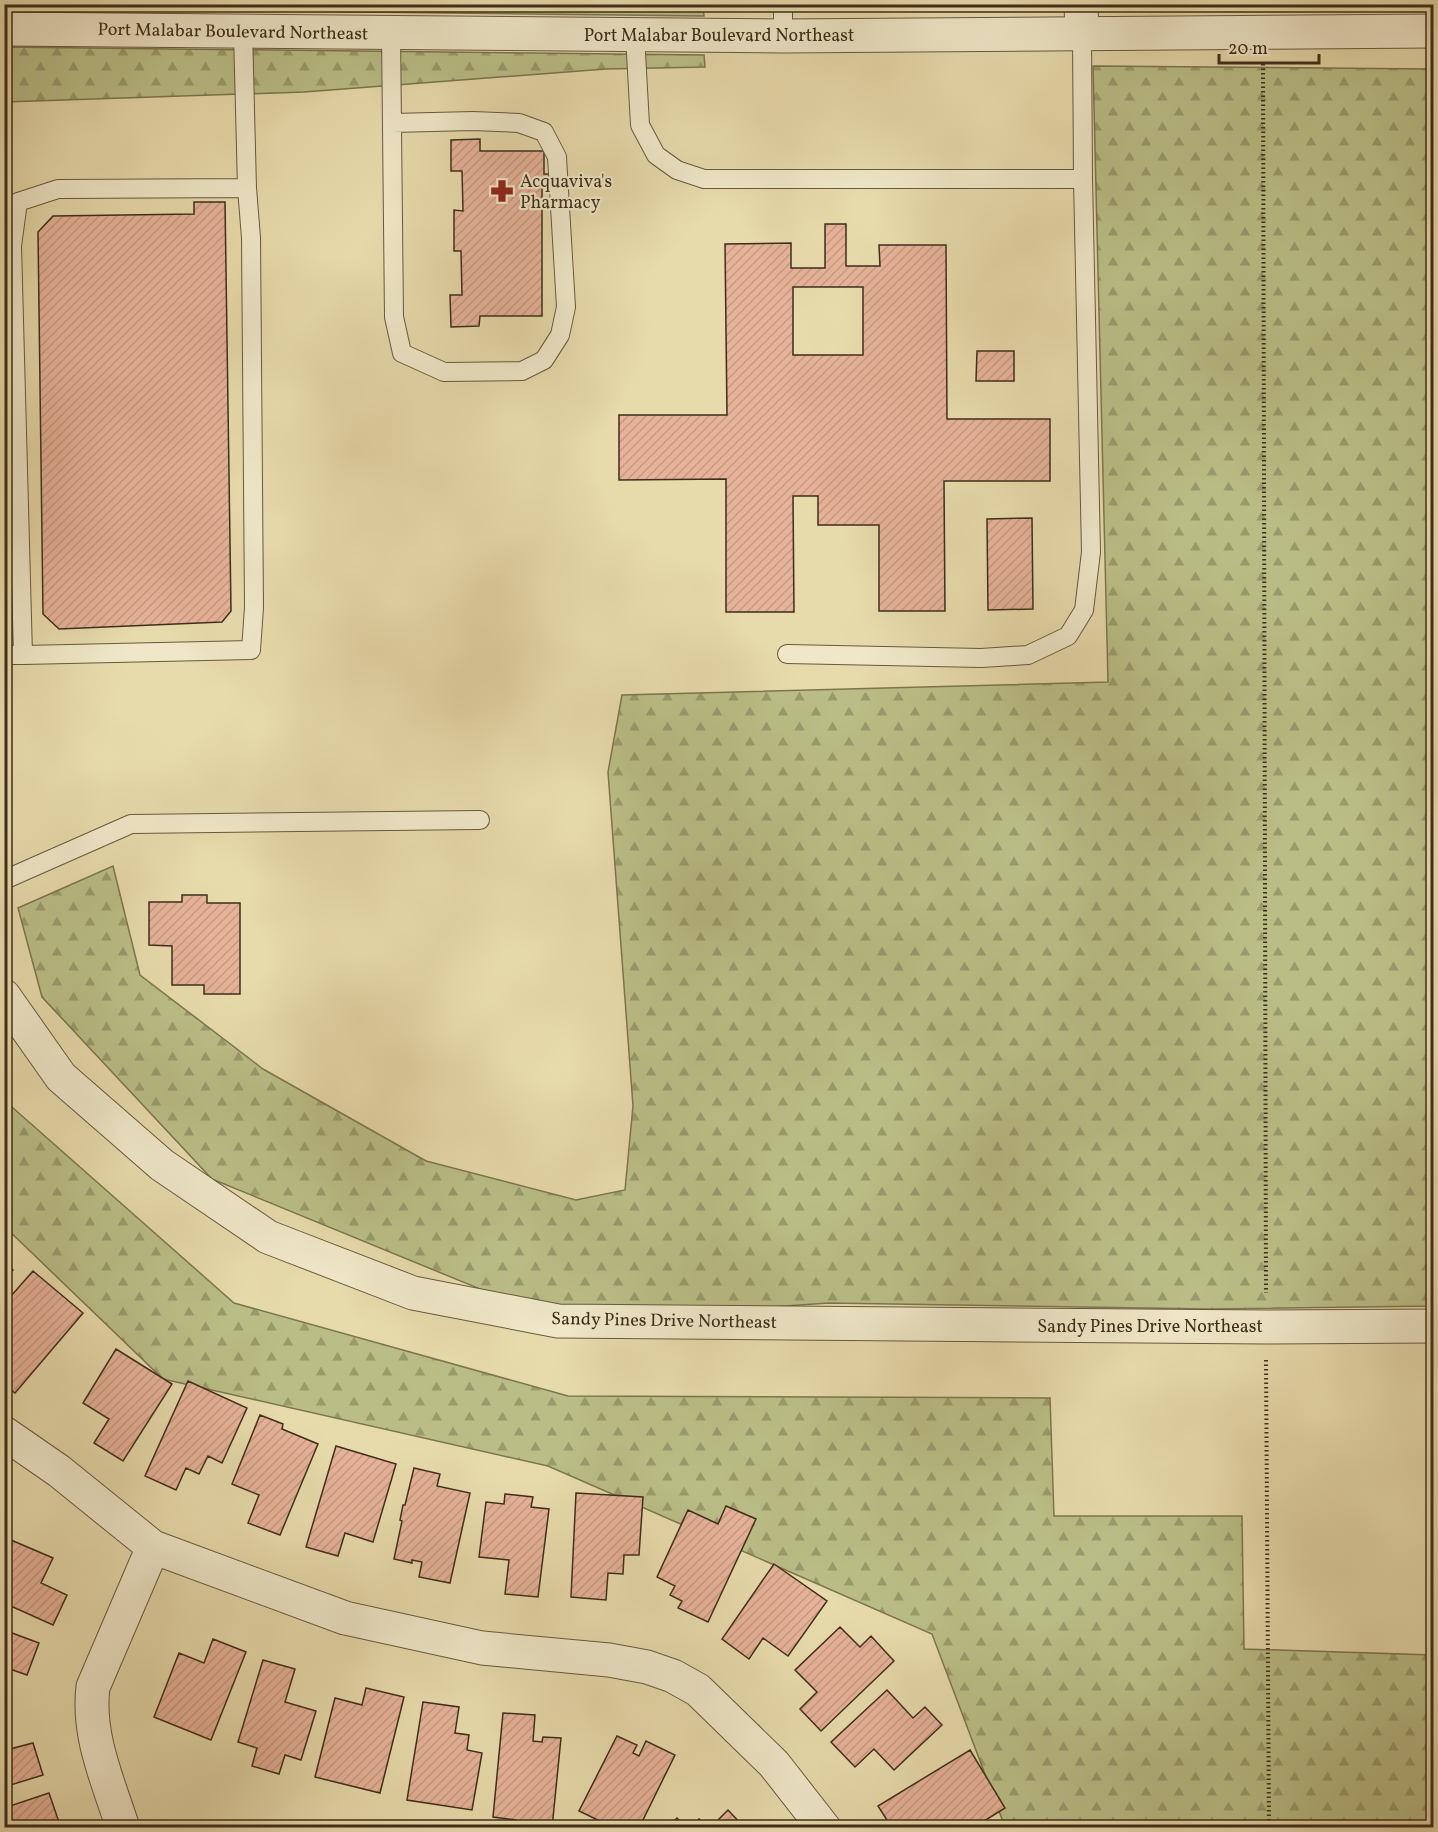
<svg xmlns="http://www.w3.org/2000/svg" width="1438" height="1832" font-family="Vollkorn,serif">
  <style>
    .forest { fill: url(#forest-firs); stroke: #7c7650; stroke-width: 1.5 }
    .building { fill: url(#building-hatch); stroke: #3f2e1b; stroke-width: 1.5; fill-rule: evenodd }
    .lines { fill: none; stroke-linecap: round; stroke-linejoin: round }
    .service-casing { stroke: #69593f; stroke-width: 20 }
    .minor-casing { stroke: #69593f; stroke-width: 35 }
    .tertiary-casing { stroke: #69593f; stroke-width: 35 }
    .path { stroke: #3f2e1b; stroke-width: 4; stroke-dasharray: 1.5 3; stroke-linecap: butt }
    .service { stroke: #efe7c8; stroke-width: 18 }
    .minor { stroke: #efe7c8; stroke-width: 33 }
    .tertiary { stroke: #efe7c8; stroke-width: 33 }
    .labels { text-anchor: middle; stroke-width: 4.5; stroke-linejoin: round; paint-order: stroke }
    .street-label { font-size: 18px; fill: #3f2e1b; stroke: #efe7c8 }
    .poi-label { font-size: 18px; fill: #3f2e1b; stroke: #efe7c8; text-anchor: start }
  </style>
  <defs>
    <pattern id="forest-firs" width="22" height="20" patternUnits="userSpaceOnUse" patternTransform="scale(1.5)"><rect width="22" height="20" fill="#babe86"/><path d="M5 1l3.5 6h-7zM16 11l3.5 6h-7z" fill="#999b6d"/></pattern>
    <pattern id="building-hatch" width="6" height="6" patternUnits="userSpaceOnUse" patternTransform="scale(1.5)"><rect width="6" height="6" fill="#e6b298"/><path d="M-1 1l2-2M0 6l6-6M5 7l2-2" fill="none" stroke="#c69982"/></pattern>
  </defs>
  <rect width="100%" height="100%" fill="#e7daab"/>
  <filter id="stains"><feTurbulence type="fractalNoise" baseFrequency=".00333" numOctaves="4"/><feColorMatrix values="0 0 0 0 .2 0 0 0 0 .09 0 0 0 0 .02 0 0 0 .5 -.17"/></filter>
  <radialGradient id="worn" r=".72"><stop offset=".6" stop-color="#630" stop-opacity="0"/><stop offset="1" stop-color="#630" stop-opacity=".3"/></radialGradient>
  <path class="forest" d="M5 4H703L704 16 5 8Z
    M4 47 704 55 705 67 606 69 304 92 5 102Z
    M1093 66 1433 69V1306L1207 1309 829 1303 558 1321 212 1179 42 997 18 908 113 866 140 975 263 1069 426 1161 576 1200 625 1190 633 1106 608 772 622 695 1108 682Z
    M4 1100 234 1303 568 1396 1050 1398 1054 1516H1242L1244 1649 1433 1655V1827H1005L932 1634 548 1466 163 1379 5 1227Z"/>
  <path class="building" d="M480 139V151H544V174H549V188H542V316H480L479 326 451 327 450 295H462L461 251H454V210L463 211 462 171H451V140Z
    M194 202H225L231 611 222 622 59 629 43 614 38 232 53 216 194 214Z
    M825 224H846V266H880L879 245H946L947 419H1050V481H944L945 611H879V525H818V496H793L794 612H726V479L619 480V415H727L725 244 791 243V268H825ZM793 287H863V355H793Z
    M977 351H1014V381H976Z
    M1032 518 1033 609 988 610 987 519Z
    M182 895H207V903H240V994H204V985H172V946L149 945V902H182Z
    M4 1263 13 1270 4 1279Z
    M33 1271 83 1313 15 1393 4 1385V1304Z
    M116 1349 172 1384 123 1461 94 1443 109 1419 83 1403Z
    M188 1381 247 1408 222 1463 208 1456 199 1474 186 1468 176 1490 145 1476Z
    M260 1415 283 1424 282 1429 318 1444 280 1535 248 1523 259 1495 232 1484Z
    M336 1446 396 1464 373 1542 345 1533 338 1556 306 1547Z
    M414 1468 440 1474 437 1486 470 1493 450 1583 419 1577 422 1562 412 1560V1563L394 1559 402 1521 400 1520 403 1505H405Z
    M576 1493 643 1497 639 1555H624L623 1574 608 1573 606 1600 571 1597Z
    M505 1494 533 1497 531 1507 549 1509 538 1597 505 1594 509 1560 479 1557 486 1502 504 1504Z
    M726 1506 756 1519 708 1622 678 1608 682 1601 670 1595 675 1586 657 1577 688 1510 718 1524Z
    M4 1537 53 1558 41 1583 67 1595 53 1625 4 1603Z
    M774 1564 827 1601 788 1656 763 1638 749 1659 722 1639Z
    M840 1627 860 1647 871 1636 894 1661 821 1731 800 1709 817 1692 795 1670Z
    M4 1630 39 1643 27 1675 4 1667Z
    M213 1639 246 1652 211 1740 154 1717 179 1653 204 1663Z
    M263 1660 295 1669 285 1702 316 1711 301 1760 285 1755 279 1774 252 1766 257 1748 238 1742Z
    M366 1688 404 1697 380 1793 315 1777 335 1698 362 1705Z
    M887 1690 913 1718 925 1707 942 1725 894 1770 874 1749 855 1767 831 1742Z
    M423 1702 459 1707 455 1733 469 1735 467 1750 482 1753 472 1810 407 1800Z
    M503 1713 535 1715 533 1741 542 1742 543 1737 561 1738 552 1828H515L516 1820 493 1817Z
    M617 1736 637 1745 633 1753 639 1756 646 1741 675 1755 639 1828H607L608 1825 579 1811Z
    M33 1743 43 1775 4 1787V1745L6 1750Z
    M970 1750 1005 1808 973 1828H892L878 1806Z
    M49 1793 61 1828H4V1808Z
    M728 1810 745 1828H710Z
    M677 1818 686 1828H667Z
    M699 1819 707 1828H691Z"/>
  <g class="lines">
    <g class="service-casing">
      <path id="service" d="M243 31 247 188
        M391 32 394 317 402 353 444 372 522 371 544 360 560 335 566 307 557 157 544 132 519 123 473 121 392 123
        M635 35 640 125 656 155 677 170 704 179H1083L1082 34
        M783 36V4
        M787 654 981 658 1028 655 1068 636 1084 610 1091 552 1083 179
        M4 655H23L251 650 254 607 251 238 247 188 58 189 18 202 12 246 23 655
        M4 880 131 824 480 820"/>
    </g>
    <g class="minor-casing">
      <path id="minor" d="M1081 4 1082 34
        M4 996 61 1077 162 1165 268 1237 413 1293 558 1321 1266 1327 1434 1326
        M4 1433 59 1471 153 1547 345 1618 482 1648 609 1660 647 1667 673 1676 698 1690 774 1764 824 1828
        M123 1828C108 1781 87 1736 93 1687L153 1547"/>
    </g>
    <g class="tertiary-casing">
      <path id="tertiary" d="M4 29 783 36 1434 31"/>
    </g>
    <path class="path" d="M1263 64 1266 1293
      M1266 1360 1269 1828"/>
    <use href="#service" class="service"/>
    <use href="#minor" class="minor"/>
    <use href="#tertiary" class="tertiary"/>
  </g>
  <defs>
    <g id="pharmacy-bare" transform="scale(1.8)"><path d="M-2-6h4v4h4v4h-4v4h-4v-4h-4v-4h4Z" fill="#8f2418" stroke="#efe7c8" stroke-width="2.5" paint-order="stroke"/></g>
  </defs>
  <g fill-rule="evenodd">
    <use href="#pharmacy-bare" x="502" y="191"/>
  </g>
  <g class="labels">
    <g class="street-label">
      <text transform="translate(233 31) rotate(1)" y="6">Port Malabar Boulevard Northeast</text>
      <text x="719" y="41">Port Malabar Boulevard Northeast</text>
      <text transform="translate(664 1320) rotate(1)" y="6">Sandy Pines Drive Northeast</text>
      <text x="1150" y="1332">Sandy Pines Drive Northeast</text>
    </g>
    <g class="poi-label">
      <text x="520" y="187">Acquaviva's<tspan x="520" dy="21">Pharmacy</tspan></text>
    </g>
  </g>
  <rect width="1438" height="1832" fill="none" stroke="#e7daab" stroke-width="24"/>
  <rect x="6" y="6" width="1426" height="1820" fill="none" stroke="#3f2e1b" stroke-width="3"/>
  <rect x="12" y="12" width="1414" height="1808" fill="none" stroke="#3f2e1b" stroke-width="1.5"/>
  <path d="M1219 54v9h100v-9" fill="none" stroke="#3f2e1b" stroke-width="3"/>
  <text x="1228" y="54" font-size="18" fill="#3f2e1b" stroke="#efe7c8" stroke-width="4.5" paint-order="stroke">20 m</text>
  <rect width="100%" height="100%" filter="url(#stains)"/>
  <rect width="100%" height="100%" fill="url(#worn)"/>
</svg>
